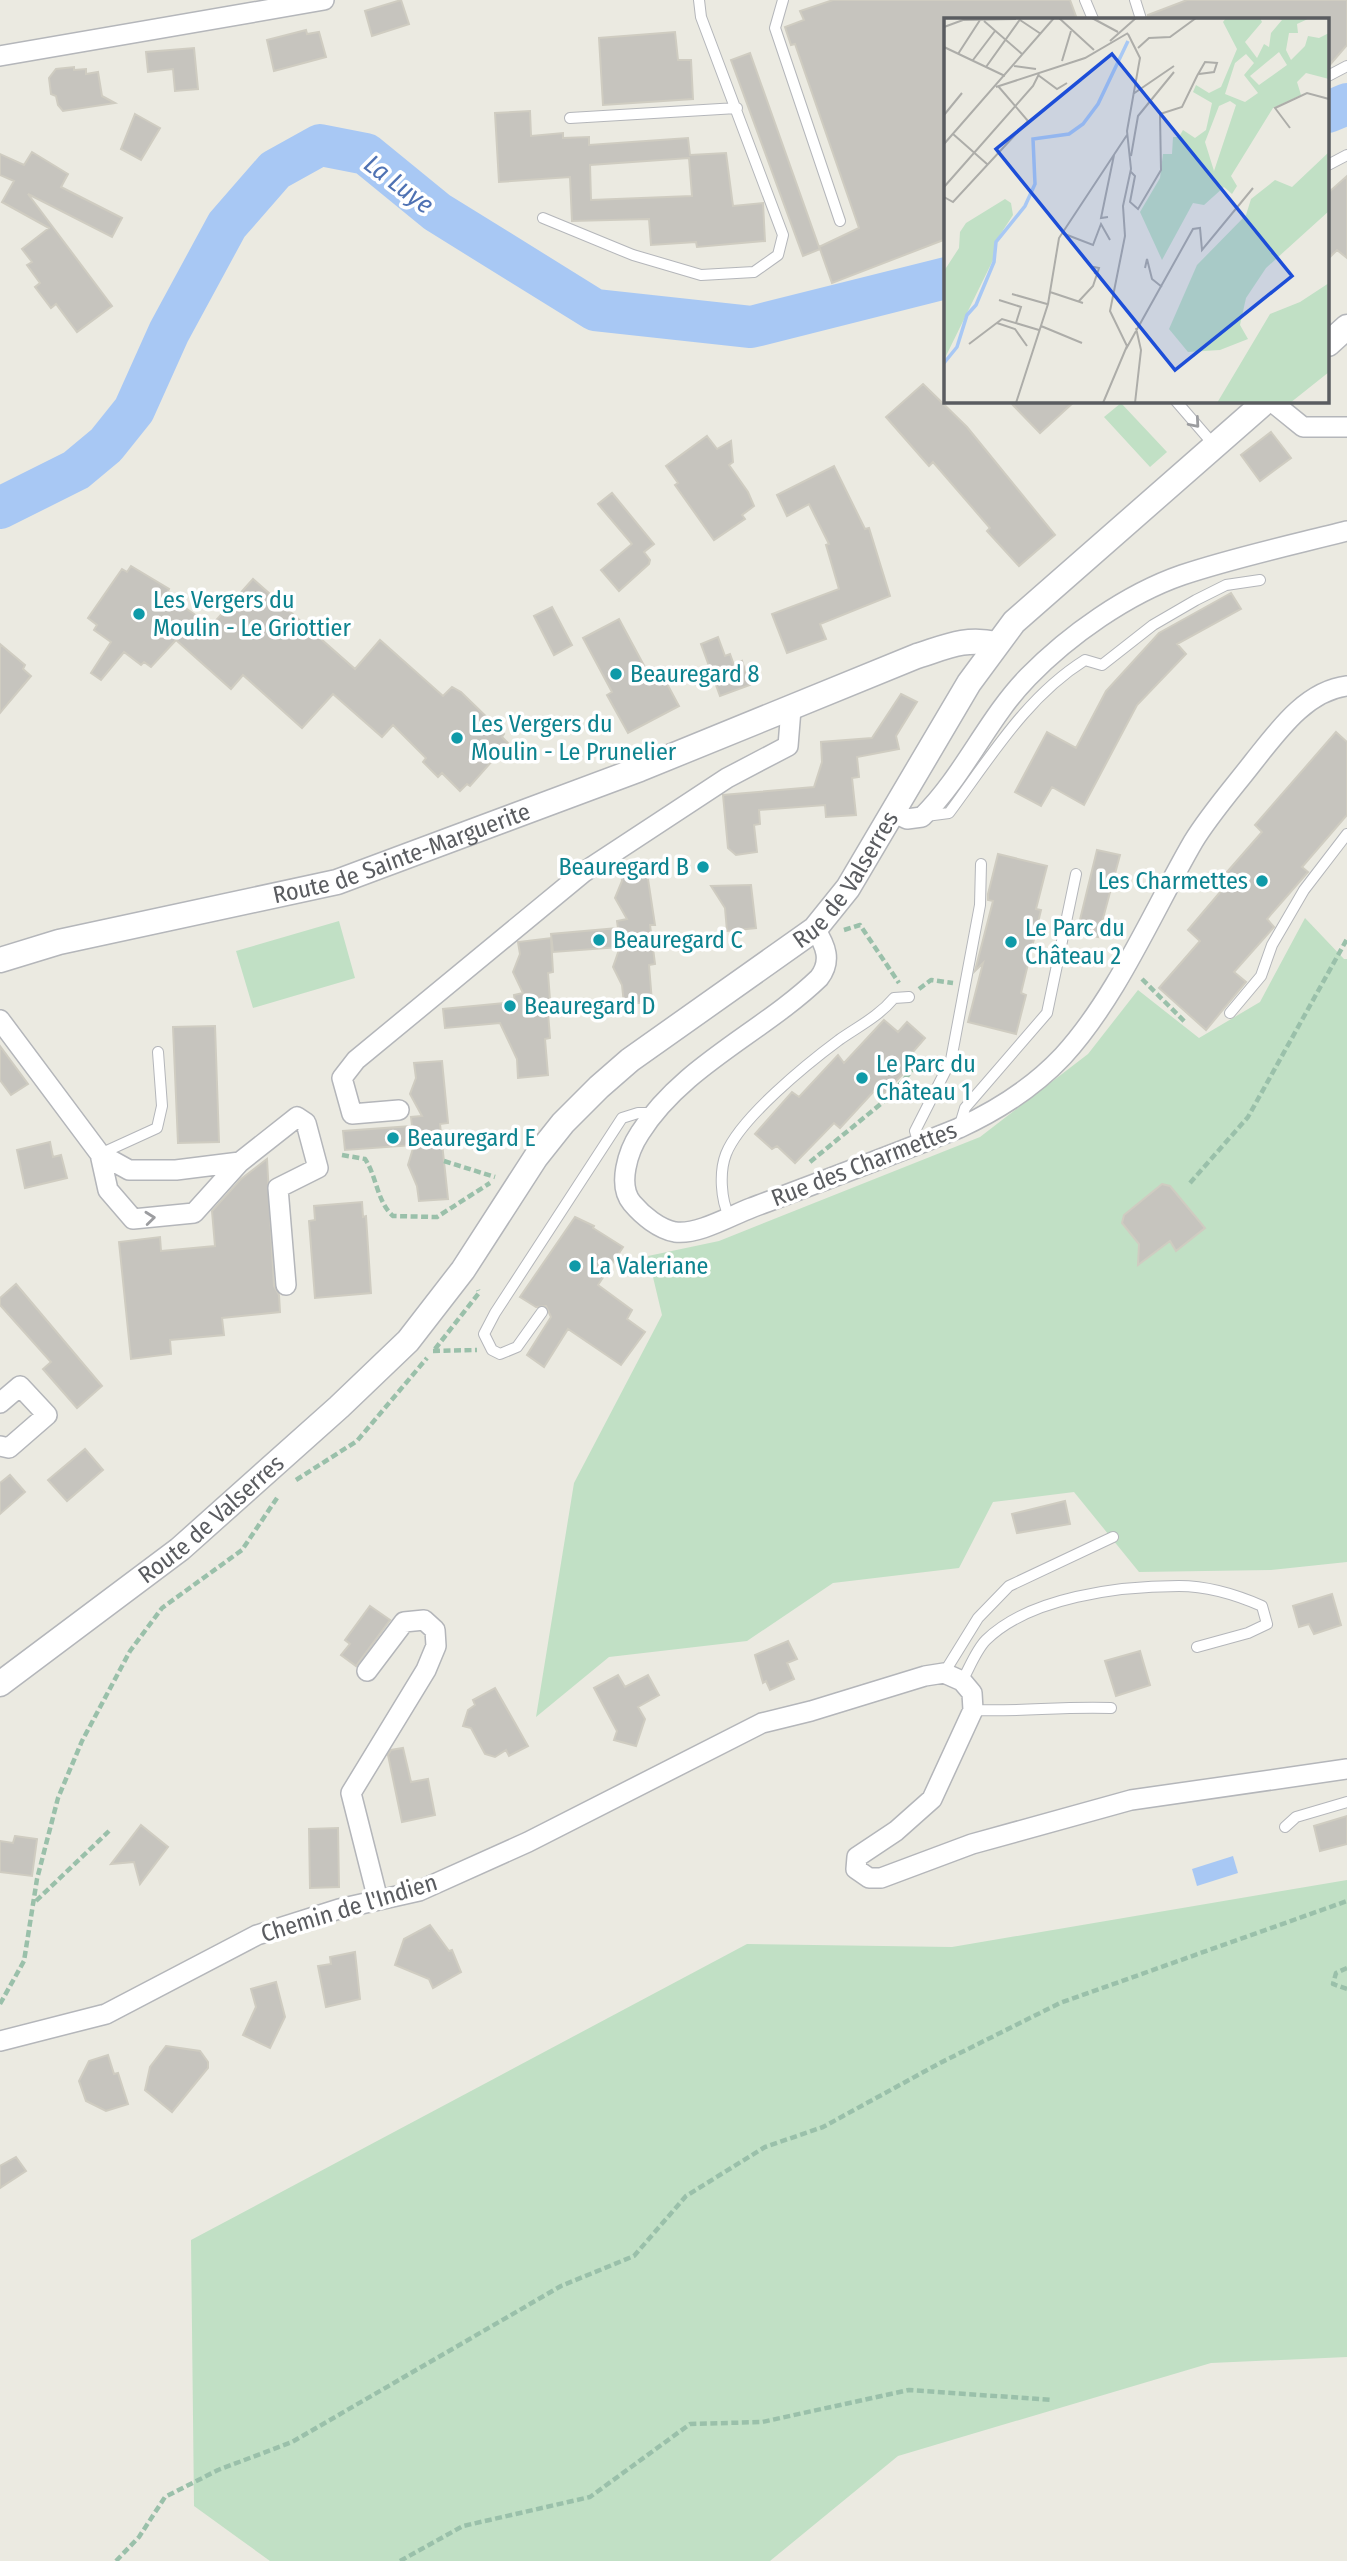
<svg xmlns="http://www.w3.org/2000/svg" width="1347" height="2561" font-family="'Fira Sans Condensed',sans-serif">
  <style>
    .green { fill: #c1e0c5 }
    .water { fill: #a8c8f4 }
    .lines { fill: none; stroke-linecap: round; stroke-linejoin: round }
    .river { stroke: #a8c8f4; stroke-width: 42 }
    .building { fill: #c6c4be; stroke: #cfccc1; stroke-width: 2; fill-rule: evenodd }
    .service-casing { stroke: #b4b6ba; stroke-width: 12 }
    .minor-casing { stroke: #b4b6ba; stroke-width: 22 }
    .tertiary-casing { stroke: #b4b6ba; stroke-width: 27 }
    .path { stroke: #9ac0aa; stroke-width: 4.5; stroke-dasharray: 7 3.5; stroke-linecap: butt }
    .service { stroke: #fff; stroke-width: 10 }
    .minor { stroke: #fff; stroke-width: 19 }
    .tertiary { stroke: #fff; stroke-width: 24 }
    .oneway { stroke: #9c9da0 }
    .culture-dot { fill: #0f9aa8; stroke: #fff; stroke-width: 2.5 }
    .labels { text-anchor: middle; stroke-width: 7; stroke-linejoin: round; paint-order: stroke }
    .culture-label { font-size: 24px; fill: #0d838f; stroke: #fff; text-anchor: start }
    .street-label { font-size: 24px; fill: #5a5c60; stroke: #fff }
    .water-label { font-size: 26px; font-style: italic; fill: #4f72b3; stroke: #fff }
    .inset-river { fill: none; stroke: #a8c8f4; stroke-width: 3.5 }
    .inset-road { fill: none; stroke: #adada9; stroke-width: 2 }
    .view { fill: #1d4ed8; fill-opacity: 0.15; stroke: #1d4ed8; stroke-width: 3.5 }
    .inset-edge { fill: none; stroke: #5a5c60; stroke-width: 3.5 }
  </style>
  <rect width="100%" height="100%" fill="#ebeae1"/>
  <path class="green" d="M1121 403 1167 452 1150 467 1104 417Z
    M1305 918 1344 959H1347V1562L1271 1570 1139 1572 1074 1492 993 1502 959 1568 833 1583 747 1641 609 1657 536 1717 574 1483 662 1315 648 1256 719 1241 980 1137 1088 1054 1138 990 1199 1038 1260 1002Z
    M339 921 355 978 253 1008 236 951Z
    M1347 1880V2357L1211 2363 898 2456 770 2561H270L194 2506 191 2240 747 1944 952 1947Z"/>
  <path class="water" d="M1233 1856 1238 1873 1197 1886 1192 1869Z"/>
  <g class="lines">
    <path class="river" d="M1328 112 1347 104
      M0 508 76 470 106 445 134 410 169 332 227 225 275 170 320 145 366 154 437 212 595 310 751 327 946 278"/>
  </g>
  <path class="building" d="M401 0 409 24 372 36 365 11Z
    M833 0H1070L1077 19H946V239L832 283 820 249 803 256 731 60 750 53 819 247 859 228 795 44 791 45 785 27 804 20 800 11Z
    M1187 0H1347V45L1328 67V19H1148V15Z
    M306 30 307 34 319 32 326 57 274 71 267 40Z
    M675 32 678 60H691L693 99 603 105 599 38Z
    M194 48 198 89 175 91 173 69 148 72 146 52Z
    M74 67V70L86 69V74L98 72 102 96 115 103 63 111 58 105 56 96 51 94 49 78 56 69Z
    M530 111 531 136 563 133V138L589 137V145L688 138 690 155 726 153 733 206 763 203 765 241 697 247 696 242 651 245 649 219 572 221 570 177 499 182 495 113ZM689 158 692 196 591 200 590 165Z
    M135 114 160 128 141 160 121 149Z
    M32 152 68 174 61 187 122 218 112 237 28 194 112 306 77 332 56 304 51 308 35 287 40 283 27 265 32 262 22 249 49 228 2 202 14 181 0 175V154L24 165Z
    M1347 176V258L1337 250 1328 259V193Z
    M923 384 967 427 1055 535 1019 566 987 531 990 528 933 462 929 466 886 417Z
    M1009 401H1075L1040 433Z
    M1271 432 1291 458 1260 481 1241 455Z
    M707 436 717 449 731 441 733 462 729 465 748 492 754 506 742 515 745 519 714 540 675 485 678 483 666 466Z
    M834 466 865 529 869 528 890 596 820 624 826 639 787 653 772 614 839 589 826 545 829 544 809 504 787 516 777 495Z
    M612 493 654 544 644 552 650 560 649 564 619 591 601 570 632 544 598 504Z
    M131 566 169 589 168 591 180 600 177 602 211 626 253 579 355 669 380 640 443 696 452 687 461 692 504 734 502 737 508 743 470 786 467 784 460 791 442 773 438 777 423 762 426 758 393 725 382 737 333 694 302 728 243 675 231 689 176 640 151 667 144 662 141 665 124 652 101 680 91 673 111 642 94 630 97 625 88 618 122 569 127 572Z
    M1231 593 1241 609 1177 644 1186 654 1137 705 1084 805 1052 787 1041 806 1015 792 1047 732 1076 748 1106 691 1159 633Z
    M552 607 572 645 554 655 534 616Z
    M619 619 648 673 658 667 679 706 628 733 607 695 612 692 583 638Z
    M718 637 725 656 730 654 734 665 742 661 750 685 720 696 701 644Z
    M0 644 25 665 23 669 31 676 0 713Z
    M901 694 917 702 896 736 899 749 857 757 859 777 852 778 856 815 826 817 825 805 759 810 760 824 754 825 757 852 736 855 728 848 723 795 814 787 822 762 821 742 872 738Z
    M1336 732 1347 742V815L1302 867 1308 872 1267 919 1274 927 1234 972 1246 982 1206 1030 1159 988 1200 941 1188 930 1227 884 1221 879 1262 832 1255 825Z
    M1097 850 1120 855 1098 937 1077 932Z
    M998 854 1047 866 1036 909 1041 910 1021 993 1026 995 1016 1034 968 1022 983 963 975 971 993 901 988 900V894Z
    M646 866 655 925H650L655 964 649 965 652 1002 624 1004 622 985 613 967 620 947 553 952 551 934 618 928 617 921 627 919 615 898 622 881 621 868Z
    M751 885 756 928 727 931 725 908 711 886Z
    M551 938 553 972 548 973 550 1000H547L550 1038 545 1039 548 1075 518 1078 517 1059 500 1023 445 1028 443 1009 515 1002 514 995 523 993 513 972 520 954 518 942Z
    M884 1020 898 1032 907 1022 925 1038 912 1053 917 1059 882 1096 875 1090 840 1128 834 1123 795 1163 777 1146 772 1149 755 1134 792 1092 799 1097 838 1055 844 1063Z
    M215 1026 219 1142 178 1143 173 1027Z
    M0 1046 28 1084 11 1095 0 1080Z
    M442 1061 448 1123 440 1124 448 1199 419 1201 417 1186 408 1165 414 1145 345 1150 343 1131 412 1126 411 1117 422 1116 410 1094 416 1078 414 1063Z
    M50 1142 53 1157 61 1155 67 1178 25 1188 17 1150Z
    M267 1159 274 1286 279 1295 280 1312 222 1318 224 1335 170 1340 171 1354 131 1359 119 1242 160 1237 161 1251 215 1246 212 1211 241 1179Z
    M1162 1184 1170 1186 1205 1228 1176 1251 1170 1241 1138 1265 1139 1244 1122 1223 1124 1215Z
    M362 1202 363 1217 366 1216 371 1293 315 1298 309 1221 315 1220 314 1206Z
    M575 1217 594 1226 593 1228 623 1247 598 1285 632 1310 627 1319 645 1332 621 1365 568 1329 544 1367 527 1355 551 1317 546 1306 536 1307 520 1297Z
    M16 1284 102 1386 77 1408 43 1369 51 1362 0 1305V1298Z
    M85 1449 103 1470 67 1501 48 1480Z
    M10 1475 25 1492 0 1514V1483Z
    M1065 1501 1070 1524 1017 1533 1012 1514Z
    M1332 1594 1341 1625 1314 1634 1309 1624 1299 1627 1293 1606Z
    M370 1606 390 1620 356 1666 341 1655 350 1644 345 1640Z
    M788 1641 797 1659 787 1663 794 1679 770 1690 766 1681 763 1683 755 1655Z
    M1140 1651 1150 1685 1116 1696 1105 1661Z
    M618 1675 625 1687 648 1675 659 1695 638 1707 645 1719 636 1746 614 1740 617 1731 594 1688Z
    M495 1688 528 1746 509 1756 506 1750 495 1757 485 1754 471 1728 463 1726 468 1710 475 1705 473 1700Z
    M403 1748 411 1782 428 1779 435 1815 402 1822 388 1755 391 1750Z
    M1347 1816V1844L1320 1851 1314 1826Z
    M141 1825 168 1847 140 1884 134 1862 111 1864Z
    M338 1828 339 1887 310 1888 309 1829Z
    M15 1836 37 1839 32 1876 0 1872V1841L13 1843Z
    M430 1925 449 1951 452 1950 461 1972 433 1988 429 1979 395 1965 404 1939Z
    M355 1952 360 1999 326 2007 318 1966 331 1964 330 1957Z
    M276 1982 285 2017 270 2048 243 2035 256 2007 251 1989Z
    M166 2046 200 2051 208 2062V2068L172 2112 145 2090 150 2067Z
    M108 2055 114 2074 118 2073 128 2104 106 2111 86 2101 79 2081 89 2061Z
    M16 2157 26 2171 0 2188V2166Z"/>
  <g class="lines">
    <g class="service-casing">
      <path id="service" d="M783 0 775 28 840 221
        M1085 0 1093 19
        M1135 0 1141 19
        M1328 76 1347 66
        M570 118 737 108
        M1328 165 1347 155
        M543 218 633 255 701 275 754 272 778 255 783 235 701 17 699 0
        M1176 401 1214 445
        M926 816 949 813C990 758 1026 697 1085 660L1102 665 1153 625 1196 600 1226 585 1260 580
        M1230 1013 1261 976 1272 945 1304 890 1347 834
        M959 1128 965 1108 1047 1013 1076 874
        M919 1144 915 1131 951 1060 980 905 981 864
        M100 1154 157 1128 162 1106 158 1052
        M729 1216C721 1200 719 1172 726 1154 740 1118 808 1063 839 1040 859 1026 878 1017 894 998L909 997
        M542 1312 517 1347 500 1354 492 1350 484 1334 495 1313 622 1118 638 1113H655
        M944 1673 978 1618 1009 1586 1113 1537
        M962 1681C969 1669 976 1650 986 1640 1030 1597 1119 1586 1179 1586 1206 1586 1237 1595 1262 1606L1267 1624 1248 1633 1197 1647
        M973 1710C1019 1712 1064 1706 1111 1708
        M1285 1827 1296 1817 1347 1802"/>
    </g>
    <g class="minor-casing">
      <path id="minor" d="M0 56 324 0
        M1271 401 1303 427H1347
        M892 812 907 819 922 817C964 776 987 719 1028 677 1069 635 1127 594 1182 575 1236 557 1292 545 1347 531
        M815 929C826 946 832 961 819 978 763 1032 682 1066 640 1133 628 1151 617 1185 632 1203 643 1216 659 1229 675 1232 698 1235 730 1216 751 1208 820 1182 890 1156 959 1128 998 1110 1033 1088 1063 1056 1117 997 1153 911 1193 842 1210 814 1234 787 1254 761 1278 731 1306 691 1347 686
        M0 1020 100 1154 108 1190 133 1219 194 1213 240 1162 297 1117 306 1123 318 1168 278 1188 286 1285
        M399 1110 352 1114 342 1078 356 1060 584 872 727 778 788 746 791 709
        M100 1154 129 1170H176L240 1162
        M0 1403 20 1386 47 1415 9 1448 0 1446
        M367 1671 404 1622 424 1620 435 1630 436 1646 426 1670 351 1793 378 1900
        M0 2041 106 2014 257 1935 339 1909 419 1891 528 1842 762 1723 811 1711 925 1676 944 1673 962 1681 972 1693 973 1710 932 1799 896 1831 857 1857 856 1869 869 1878H881L972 1844 1131 1800 1347 1769"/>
    </g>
    <g class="tertiary-casing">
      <g id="tertiary">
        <path d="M1328 344 1347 327"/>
        <path id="s1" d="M0 960 59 942 337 882 640 769 917 656C946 647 965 637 996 644"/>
        <path id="s2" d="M0 1684 180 1549 339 1407 408 1341 463 1270 536 1157 563 1123 599 1087 630 1060 815 929 848 888 969 683 1014 622 1266 401"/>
      </g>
    </g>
    <path class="path" d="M844 930 860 925 899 983
      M1142 979 1185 1022
      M919 989 931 980 953 983
      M342 1155 365 1159C377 1177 377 1202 393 1216L437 1217 490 1183
      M444 1161 495 1177
      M810 1162 888 1098 921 1060 936 1058
      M1190 1183 1248 1117 1347 939
      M435 1349 479 1293 478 1290
      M433 1351 477 1350
      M296 1480 357 1441 427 1358
      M36 1901 109 1831
      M1347 1968 1336 1973 1333 1984 1347 1989
      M0 2004 24 1961 37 1879 58 1798 82 1741 130 1651 162 1608 242 1550 279 1495
      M116 2561 139 2537 165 2497 218 2470 292 2442 561 2286 634 2256 686 2196 765 2147 823 2127 940 2063 1060 2003 1347 1901
      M400 2561 463 2526 590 2497 690 2424 762 2422 909 2390 1053 2400"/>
    <use href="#service" class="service"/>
    <use href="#minor" class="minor"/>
    <use href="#tertiary" class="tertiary"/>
  </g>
  <defs><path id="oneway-chevron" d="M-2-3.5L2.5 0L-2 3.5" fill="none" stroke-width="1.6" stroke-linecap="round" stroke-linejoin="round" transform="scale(1.75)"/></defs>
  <g class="oneway">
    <use href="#oneway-chevron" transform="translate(1195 423) rotate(49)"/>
    <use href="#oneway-chevron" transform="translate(150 1218) rotate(-6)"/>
  </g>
  <g class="culture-dot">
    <circle cx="139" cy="614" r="7"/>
    <circle cx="616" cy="674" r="7"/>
    <circle cx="457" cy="738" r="7"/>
    <circle cx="703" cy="867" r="7"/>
    <circle cx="1262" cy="881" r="7"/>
    <circle cx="599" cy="940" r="7"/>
    <circle cx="1011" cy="942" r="7"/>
    <circle cx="510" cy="1006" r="7"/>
    <circle cx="862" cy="1078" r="7"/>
    <circle cx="393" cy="1138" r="7"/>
    <circle cx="575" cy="1266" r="7"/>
  </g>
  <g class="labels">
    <g class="culture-label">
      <text x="153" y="608">Les Vergers du<tspan x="153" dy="28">Moulin - Le Griottier</tspan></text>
      <text x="630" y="682">Beauregard 8</text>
      <text x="471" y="732">Les Vergers du<tspan x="471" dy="28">Moulin - Le Prunelier</tspan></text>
      <text x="689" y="875" text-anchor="end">Beauregard B</text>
      <text x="1248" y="889" text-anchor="end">Les Charmettes</text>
      <text x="1025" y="936">Le Parc du<tspan x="1025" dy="28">Château 2</tspan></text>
      <text x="613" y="948">Beauregard C</text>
      <text x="524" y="1014">Beauregard D</text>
      <text x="876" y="1072">Le Parc du<tspan x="876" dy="28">Château 1</tspan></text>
      <text x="407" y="1146">Beauregard E</text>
      <text x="589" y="1274">La Valeriane</text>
    </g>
    <g class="street-label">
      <text dy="8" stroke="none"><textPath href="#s1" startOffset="416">Route de Sainte-Marguerite</textPath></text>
      <text dy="8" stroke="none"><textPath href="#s2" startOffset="1178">Rue de Valserres</textPath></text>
      <text transform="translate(864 1164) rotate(-21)" y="8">Rue des Charmettes</text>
      <text dy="8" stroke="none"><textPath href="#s2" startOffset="268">Route de Valserres</textPath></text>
      <text transform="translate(349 1908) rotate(-17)" y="8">Chemin de l'Indien</text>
    </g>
    <g class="water-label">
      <text transform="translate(399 184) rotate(37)" y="9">La Luye</text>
    </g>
  </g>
  <g transform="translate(944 18)">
    <rect width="385" height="385" fill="#ebeae1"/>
    <path d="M282 0H316L318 4 301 24 313 40 320 26 325 29 327 15 338 2 330 0H366L353 6 354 15H345L342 32 347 42 361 28 364 18 375 20 385 15V61L362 55 353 64 357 77 329 90 287 158 293 168 288 176 280 169 260 187 249 185 218 242 196 194 216 160 219 136H228L229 119H235L239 112 251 120 262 112 268 85 249 74 252 67 265 75 277 69 293 31 279 4ZM335 34 343 47 315 67 306 58ZM302 36 310 45 300 57 314 75 301 84 281 76 291 45ZM286 83 292 87 270 153 261 124 275 88ZM385 134V193L322 250 302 280 296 307 304 321 276 332 244 334 225 311 253 247 302 197 307 181 331 162 348 169ZM61 181 67 185 69 197 52 223 49 242 0 342V253L15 230 16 214 22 205ZM385 265V354L346 385H273L326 296 356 284Z" fill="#c1e0c5" fill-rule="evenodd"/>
    <path class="inset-river" d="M0 345 13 329 23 297 32 287 50 244 52 224 81 188 91 166 89 121 125 116 139 106 154 86 184 23"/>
    <path class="inset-road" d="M115 0 150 32M148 0 174 14M76 2 97 16M40 3 78 36M0 9 19 2 72 1M166 23 192 0M0 29 61 58M194 30 205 20 226 19 252 0M14 36 36 2M29 42 51 13M118 43 127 13M70 48 92 51M42 49 77 0M94 57 113 71 123 65M52 69 141 40 184 15M189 76 230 48M0 97 18 75M346 110 331 90 363 75 385 81M9 116 43 146M0 126 110 0M187 138 194 98 230 54M187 154 191 158 186 184 194 191 217 152 216 96 238 89 253 58 261 44 273 45 270 54 255 56M0 169 89 68 95 56M0 179 9 184 84 103 54 68M164 199 157 200 170 137M118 215 149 227 157 206 166 222M201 250 203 241 208 261 218 269M106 274 139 285M68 276 103 286M55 282 77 289 72 305M135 283 149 268 155 250 150 249 151 256M53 305 71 311 83 328M97 308 138 325M25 326 58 301 95 312M182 331 249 211 256 210 258 232 309 170M72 385 104 286 115 220 183 117M159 385 183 328 166 293 181 218 179 188 187 151 183 113 196 40 184 16M191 385 197 332 192 310"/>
    <path class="view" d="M168 36 348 258 231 352 52 131Z"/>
    <rect width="385" height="385" class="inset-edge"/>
  </g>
</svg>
